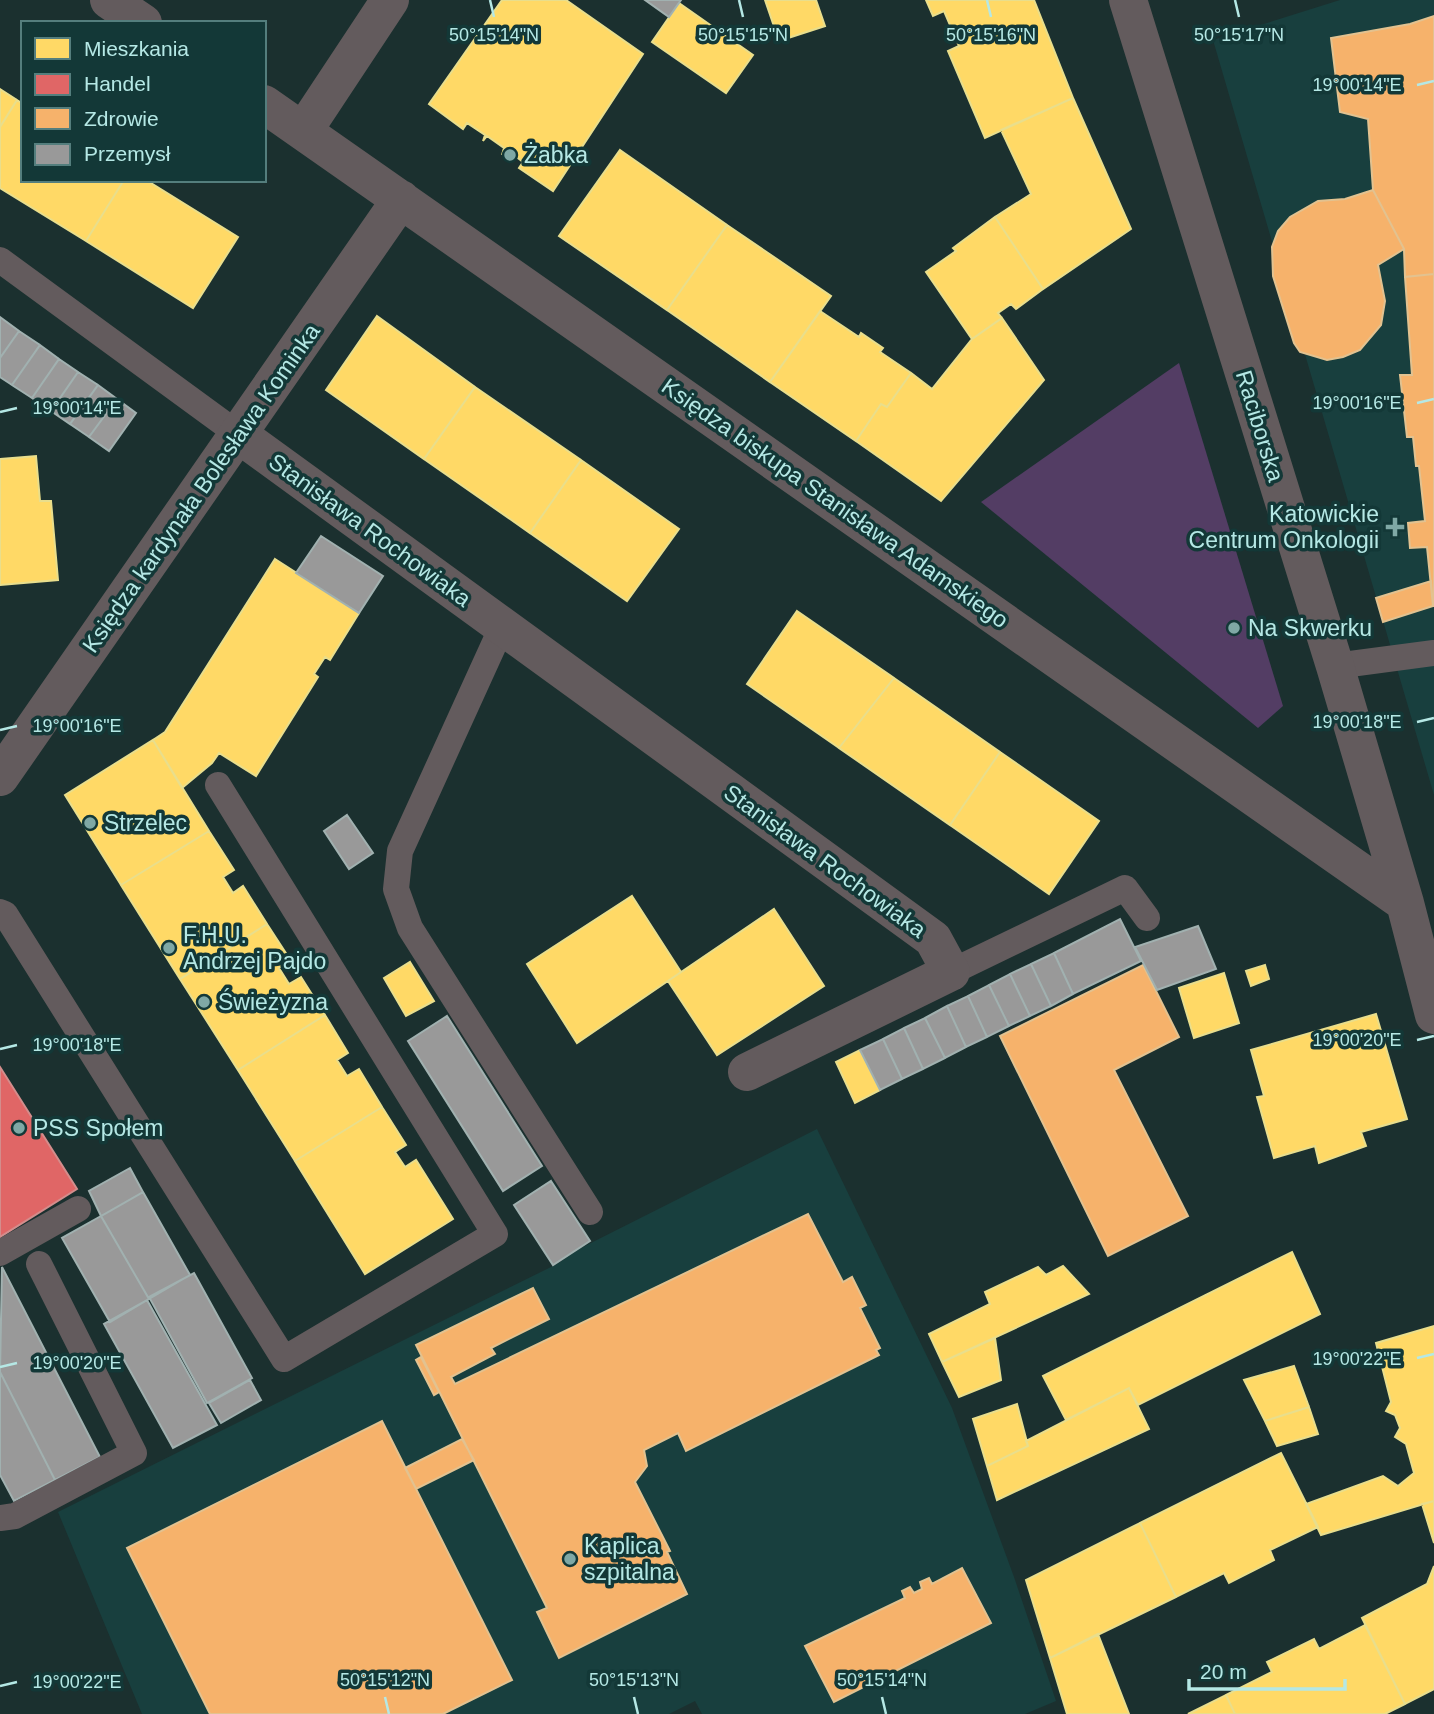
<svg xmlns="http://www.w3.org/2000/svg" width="1434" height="1714" font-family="Helvetica,sans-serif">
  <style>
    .built { fill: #183f3e }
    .green { fill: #533d64 }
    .homes { fill: #ffd966; stroke: #e9de8c; stroke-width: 2 }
    .shops { fill: #e06666; stroke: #d38d8c; stroke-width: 2 }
    .health { fill: #f6b26b; stroke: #e2c290; stroke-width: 2 }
    .industry { fill: #999; stroke: #a1b1b0; stroke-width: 2 }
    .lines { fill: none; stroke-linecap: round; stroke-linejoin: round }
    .lane { stroke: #635b5d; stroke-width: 26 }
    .street { stroke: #635b5d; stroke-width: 38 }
    .ticks { fill: none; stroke: #b5e8e5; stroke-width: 2.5 }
    .poi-dot { fill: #7fa8a5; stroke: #133837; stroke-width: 2.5 }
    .labels { text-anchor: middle; stroke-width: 7; stroke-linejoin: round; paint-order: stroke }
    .poi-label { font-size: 23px; fill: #b5e8e5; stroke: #133837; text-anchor: start }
    .street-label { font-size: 23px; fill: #b5e8e5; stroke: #133837 }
    .ticks-label { font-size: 18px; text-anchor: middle; fill: #b5e8e5; stroke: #133837; stroke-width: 7; stroke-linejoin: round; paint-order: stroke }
  </style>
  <rect width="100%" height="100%" fill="#1b302f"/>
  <path class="built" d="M1340 0H1434V795L1213 40Z
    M817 1129 952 1408 1014 1577 1056 1701 1025 1714H702L695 1701 669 1714H142L58 1512 557 1264 579 1249Z"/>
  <path class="green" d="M1179 363 1283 706 1258 728 981 502Z"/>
  <path class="homes" d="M502 0H566L643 54 553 191 519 168 523 162 506 149 502 155 504 148 487 136 483 141 485 135 467 123 463 129 429 104Z
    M765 0H816L825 26 779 41Z
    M926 0H1034L1073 98 985 138 948 51 959 46 944 11 933 16Z
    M679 3 753 55 726 93 652 42Z
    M0 89 17 100 0 127Z
    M1073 98 1131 229 1043 289 995 217 1031 194 1001 130Z
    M17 100 23 104V180H124L86 241 0 188V127Z
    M620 150 727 225 667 310 559 236Z
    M124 180H146L238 237 193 308 86 241Z
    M995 217 1043 289 1016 309 1011 304 998 313 1002 318 972 339 926 272 956 251 953 248Z
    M727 225 831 296 770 382 667 310Z
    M820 311 859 337 861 333 883 348 880 352 911 373 887 407 881 404 856 441 770 382Z
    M377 316 475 387 424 459 326 390Z
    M1002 318 1044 380 941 501 856 441 881 404 887 407 911 373 932 389 972 339Z
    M475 387 581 460 530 533 424 459Z
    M36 456 40 501H51L58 580 0 585V459Z
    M581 460 679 529 627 601 530 533Z
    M275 559 359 613 330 660 325 657 314 674 318 677 256 776 219 753 212 763 182 788 153 740 165 732Z
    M797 611 894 678 839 748 747 684Z
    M894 678 1000 752 950 825 839 748Z
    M153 740 209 831 121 885 65 795Z
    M1000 752 1099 821 1049 894 950 825Z
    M209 831 234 870 223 877 233 893 243 886 267 924 180 979 121 885Z
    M632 896 681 972 577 1043 527 964Z
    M774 909 824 986 717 1055 668 981Z
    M267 924 291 961 279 968 289 984 301 977 325 1015 238 1070 180 979Z
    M410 962 434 1001 406 1016 384 978Z
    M1265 965 1269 979 1251 986 1246 971Z
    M1224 973 1239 1023 1194 1038 1179 988Z
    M1376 1014 1407 1119 1361 1132 1366 1146 1319 1163 1315 1146 1274 1158 1257 1097 1264 1096 1251 1050Z
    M325 1015 348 1053 337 1060 347 1076 359 1069 382 1107 295 1161 238 1070Z
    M860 1050 880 1090 855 1103 836 1062Z
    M382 1107 406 1145 395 1152 405 1167 416 1160 453 1219 365 1274 295 1161Z
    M1292 1252 1320 1314 1138 1405 1129 1388 1066 1420 1043 1376Z
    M1063 1266 1089 1294 942 1362 929 1334 990 1304 985 1292 1038 1267 1046 1275Z
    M1434 1326V1501L1321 1535 1306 1504 1383 1476 1398 1486 1414 1473 1406 1444 1395 1437 1400 1428 1395 1415 1386 1411 1391 1402 1376 1343Z
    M995 1338 1001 1380 959 1397 942 1362Z
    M1294 1366 1309 1407 1265 1421 1244 1380Z
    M1129 1388 1149 1429 997 1500 987 1466 1028 1446 1026 1441Z
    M1017 1404 1028 1446 987 1466 973 1419Z
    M1309 1407 1318 1434 1277 1446 1265 1421Z
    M1281 1453 1318 1527 1270 1550 1274 1560 1229 1583 1224 1573 1176 1597 1140 1523Z
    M1434 1501V1543L1422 1504Z
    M1140 1523 1176 1597 1050 1658 1026 1580Z
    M1434 1566V1689L1405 1704 1362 1618 1427 1584Z
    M1365 1625 1405 1704 1385 1714H1235L1226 1695 1272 1672 1267 1662 1314 1639 1319 1649Z
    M1098 1634 1129 1714H1067L1050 1658Z
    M1226 1695 1235 1714H1188Z"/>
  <path class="shops" d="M0 1067 77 1189 0 1237Z"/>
  <path class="health" d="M1434 16V274L1405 277 1404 249 1373 190 1368 119 1340 112 1331 38 1410 24Z
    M1373 190 1404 249 1378 265 1385 301 1381 325 1360 350 1343 357 1327 360 1300 352 1294 343 1273 276 1272 247 1278 231 1290 217 1318 201 1345 199Z
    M1434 274V606H1433L1427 547 1410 548 1408 523 1425 521 1419 466H1416L1413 437H1407L1400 375H1412L1405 277Z
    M1431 581 1433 606 1383 622 1376 598Z
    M1143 965 1179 1037 1114 1070 1188 1216 1108 1256 1000 1036Z
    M808 1214 843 1282 852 1277 866 1305 860 1308 880 1348 876 1350 879 1355 686 1451 678 1433 644 1450 647 1466 635 1482 670 1551 667 1552 687 1594 559 1658 537 1612 547 1608 416 1345 533 1288 549 1319 491 1348 495 1354 451 1377 455 1384Z
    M421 1357 439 1392 434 1395 416 1360Z
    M382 1421 512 1680 443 1714H210L127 1548Z
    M462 1439 474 1460 416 1489 405 1468Z
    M962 1568 991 1623 834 1702 805 1646 905 1598 902 1591 910 1587 914 1593 922 1589 920 1582 929 1578 932 1584Z"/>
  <path class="industry" d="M645 0H681L669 17Z
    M0 317 19 331 0 358Z
    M19 331 40 345 12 385 0 377V358Z
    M40 345 59 359 32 398 12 385Z
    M59 359 78 372 51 411 32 398Z
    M78 372 98 385 70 424 51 411Z
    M98 385 117 399 89 437 70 424Z
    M117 399 136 413 109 451 89 437Z
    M321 536 383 576 359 613 296 573Z
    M347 815 373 853 349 869 324 831Z
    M1120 919 1141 961 1073 994 1054 953Z
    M1198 926 1216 969 1157 990 1135 947Z
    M1054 953 1073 994 1051 1006 1031 964Z
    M1031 964 1051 1006 1030 1016 1010 974Z
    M1010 974 1030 1016 1009 1026 989 985Z
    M989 985 1009 1026 987 1037 968 996Z
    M968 996 987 1037 966 1047 947 1006Z
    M947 1006 966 1047 945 1058 925 1018Z
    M447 1016 542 1166 503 1191 408 1041Z
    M925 1018 945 1058 923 1069 904 1028Z
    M904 1028 923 1069 902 1079 883 1039Z
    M883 1039 902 1079 880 1090 860 1050Z
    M130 1168 143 1192 101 1216 89 1191Z
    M551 1181 590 1241 553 1265 514 1205Z
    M143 1192 190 1275 149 1299 101 1216Z
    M101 1216 149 1299 110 1322 62 1238Z
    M2 1267 100 1457 55 1480 0 1372Z
    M194 1273 252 1378 207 1403 149 1297Z
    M147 1300 217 1425 173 1448 104 1324Z
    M0 1372 55 1480 14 1501 0 1475Z
    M250 1380 261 1400 221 1423 209 1403Z"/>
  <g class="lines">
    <path class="lane" d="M0 260 238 434
      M502 627 400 851 396 889 410 928 590 1212
      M1335 666 1434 653
      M0 912 5 914 284 1359 495 1234 218 785
      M951 972 1125 888 1147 918
      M0 1253 78 1209
      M0 1518 15 1516 134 1453 39 1264"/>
    <path class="street" d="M109 0 143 23
      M1128 0 1335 666 1405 903 1434 1015
      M264 104 1405 903
      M304 130 390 0
      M238 434 933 939 951 972 747 1072
      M0 777 401 199"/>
  </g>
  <path class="ticks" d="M490 0 494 17M739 0 743 17M987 0 991 17M1235 0 1239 17M1417 85 1434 81M1417 403 1434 399M0 412 17 408M1417 722 1434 718M0 730 17 726M1417 1040 1434 1036M0 1049 17 1045M1417 1358 1434 1354M0 1367 17 1363M0 1686 17 1682M385 1697 389 1714M634 1697 638 1714M882 1697 886 1714"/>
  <g class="poi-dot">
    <circle cx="510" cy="155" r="7"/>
    <path d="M1391.5 516.5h7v7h7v7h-7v7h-7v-7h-7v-7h7z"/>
    <circle cx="1234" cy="628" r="7"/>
    <circle cx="90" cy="823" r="7"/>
    <circle cx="169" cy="948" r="7"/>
    <circle cx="204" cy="1002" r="7"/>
    <circle cx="19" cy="1128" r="7"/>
    <circle cx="570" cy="1559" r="7"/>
  </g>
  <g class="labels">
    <g class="poi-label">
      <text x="524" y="163">Żabka</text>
      <text x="1379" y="522" text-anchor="end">Katowickie<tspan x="1379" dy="26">Centrum Onkologii</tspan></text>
      <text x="1248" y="636">Na Skwerku</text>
      <text x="104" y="831">Strzelec</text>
      <text x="183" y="943">F.H.U.<tspan x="183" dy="26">Andrzej Pajdo</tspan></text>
      <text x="218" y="1010">Świeżyzna</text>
      <text x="33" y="1136">PSS Społem</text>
      <text x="584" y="1554">Kaplica<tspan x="584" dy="26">szpitalna</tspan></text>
    </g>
    <g class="street-label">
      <text transform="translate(1260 426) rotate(73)" y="8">Raciborska</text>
      <text transform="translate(201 488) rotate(-55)" y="8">Księdza kardynała Bolesława Kominka</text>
      <text transform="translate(835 503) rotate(35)" y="8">Księdza biskupa Stanisława Adamskiego</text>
      <text transform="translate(370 530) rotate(36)" y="8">Stanisława Rochowiaka</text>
      <text transform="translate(825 861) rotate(36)" y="8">Stanisława Rochowiaka</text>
    </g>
  </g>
  <g class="ticks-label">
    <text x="494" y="41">50°15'14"N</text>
    <text x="743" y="41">50°15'15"N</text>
    <text x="991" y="41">50°15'16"N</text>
    <text x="1239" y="41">50°15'17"N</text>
    <text x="1357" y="91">19°00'14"E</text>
    <text x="1357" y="409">19°00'16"E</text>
    <text x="77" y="414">19°00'14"E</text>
    <text x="1357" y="728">19°00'18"E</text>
    <text x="77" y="732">19°00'16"E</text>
    <text x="1357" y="1046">19°00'20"E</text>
    <text x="77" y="1051">19°00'18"E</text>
    <text x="1357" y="1365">19°00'22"E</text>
    <text x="77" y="1369">19°00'20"E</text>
    <text x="385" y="1686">50°15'12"N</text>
    <text x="634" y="1686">50°15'13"N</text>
    <text x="882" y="1686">50°15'14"N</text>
    <text x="77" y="1688">19°00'22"E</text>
  </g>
  <rect x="21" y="21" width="245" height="161" fill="#133837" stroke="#547e7d" stroke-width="2"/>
  <rect x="35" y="38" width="35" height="21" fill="#ffd966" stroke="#547e7d" stroke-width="2"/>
  <text x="84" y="56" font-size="21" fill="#b5e8e5">Mieszkania</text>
  <rect x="35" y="74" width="35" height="21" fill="#e06666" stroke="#547e7d" stroke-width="2"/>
  <text x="84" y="91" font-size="21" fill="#b5e8e5">Handel</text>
  <rect x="35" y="108" width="35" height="21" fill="#f6b26b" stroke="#547e7d" stroke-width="2"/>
  <text x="84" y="126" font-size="21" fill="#b5e8e5">Zdrowie</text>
  <rect x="35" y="144" width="35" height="21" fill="#999999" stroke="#547e7d" stroke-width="2"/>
  <text x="84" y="161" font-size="21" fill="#b5e8e5">Przemysł</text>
  <path d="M1189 1679v10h156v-10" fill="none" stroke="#b5e8e5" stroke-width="3.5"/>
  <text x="1200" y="1679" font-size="21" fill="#b5e8e5" stroke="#133837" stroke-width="5" paint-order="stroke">20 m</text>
</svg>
